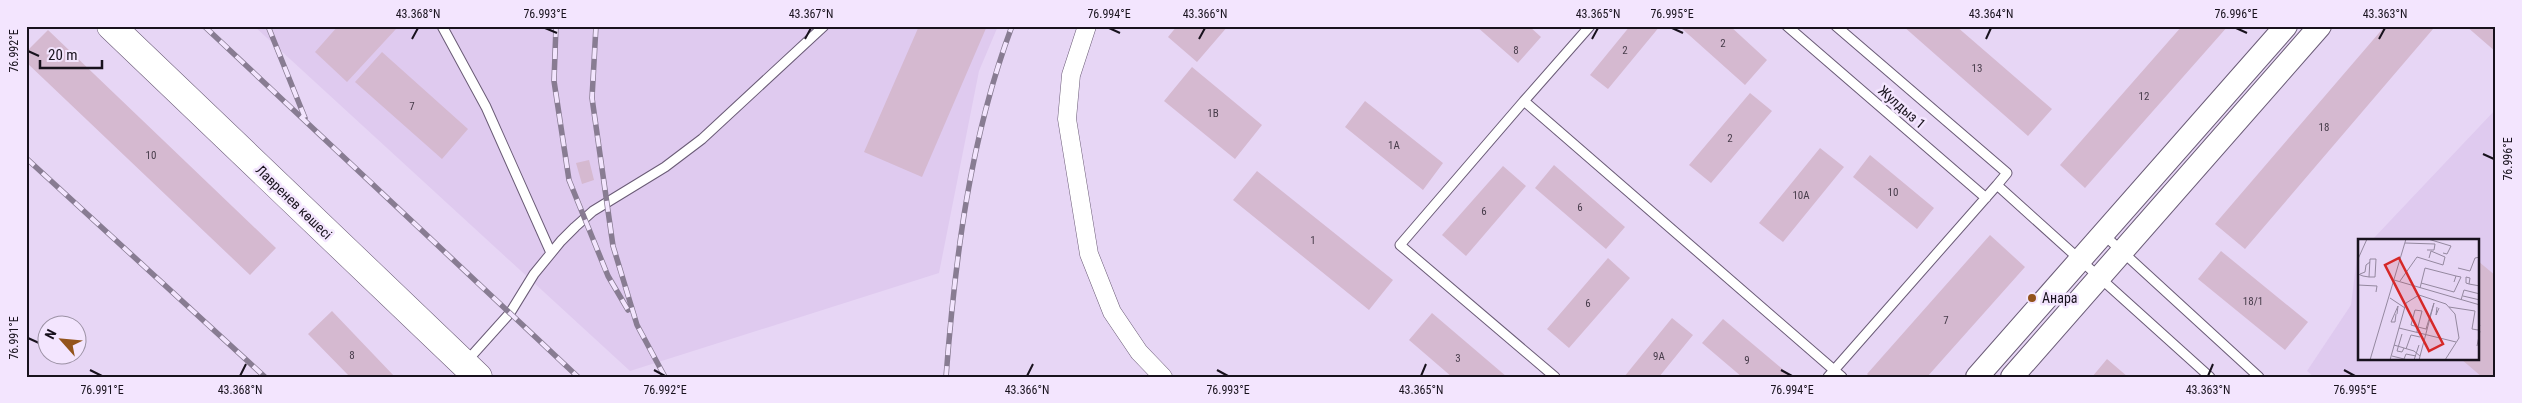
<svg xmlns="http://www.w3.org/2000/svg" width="2522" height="403" font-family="'Roboto Condensed',sans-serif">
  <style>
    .built { fill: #dfcaef }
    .building { fill: #d5b9d0 }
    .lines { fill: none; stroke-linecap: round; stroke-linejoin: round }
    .service-casing { stroke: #6a5b76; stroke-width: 11 }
    .minor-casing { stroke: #6a5b76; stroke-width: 19 }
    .tertiary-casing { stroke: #6a5b76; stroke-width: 24 }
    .primary-casing { stroke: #6a5b76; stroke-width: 29 }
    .service { stroke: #fff; stroke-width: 9 }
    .minor { stroke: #fff; stroke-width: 18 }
    .tertiary { stroke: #fff; stroke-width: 22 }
    .primary { stroke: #fff; stroke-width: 28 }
    .rail-casing { stroke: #887c92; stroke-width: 5.5 }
    .rail { stroke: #f3e5fe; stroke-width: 4; stroke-dasharray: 11; stroke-linecap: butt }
    .ticks { fill: none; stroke: #18121d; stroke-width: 2 }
    .poi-dot { fill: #93541c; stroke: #f3e5fe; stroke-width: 2 }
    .labels { text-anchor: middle; stroke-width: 5; stroke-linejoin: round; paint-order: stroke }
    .number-label { font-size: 11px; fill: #473c4a }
    .street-label { font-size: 14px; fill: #18121d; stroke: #f3e5fe }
    .poi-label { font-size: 14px; fill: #18121d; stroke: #f3e5fe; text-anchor: start }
    .inset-road { fill: none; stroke: #94889f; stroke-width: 1 }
    .view { fill: #d62828; fill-opacity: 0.15; stroke: #d62828; stroke-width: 2.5 }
    .inset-edge { fill: none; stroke: #18121d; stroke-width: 2.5 }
    .neatline { fill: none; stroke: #18121d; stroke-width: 2 }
    .ticks-label { font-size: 12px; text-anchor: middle; fill: #18121d }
  </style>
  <rect width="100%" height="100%" fill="#e7d6f5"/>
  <path class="built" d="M254 26H998L979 71 939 273 630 371Z
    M2496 109V377H2314L2307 371 2351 305 2357 257 2359 254 2360 359H2478V240H2372Z"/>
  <path class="building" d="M338 26H393L396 29 347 82 315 52Z
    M919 26H987L922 177 864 152Z
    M1177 26H1228L1197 62 1168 37Z
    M1476 26H1529L1541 37 1518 63Z
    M1630 26H1660L1608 89 1590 75Z
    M1679 26H1730L1767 60 1745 85Z
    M1903 26H1956L2052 109 2028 136Z
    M2182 26H2228L2085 188 2060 165Z
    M2385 26H2429L2433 29 2245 249 2215 224Z
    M2466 26H2496V52Z
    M48 30 276 248 250 275 26 62V52Z
    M382 52 468 129 442 159 355 82Z
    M1192 67 1262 125 1235 159 1164 101Z
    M1750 93 1772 111 1711 183 1689 165Z
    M1365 101 1443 163 1423 190 1345 127Z
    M1820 148 1844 167 1783 242 1759 223Z
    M1870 155 1934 208 1917 229 1853 177Z
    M589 160 594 180 582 184 576 163Z
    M1554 165 1625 227 1606 249 1535 188Z
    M1503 166 1526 186 1466 256 1442 235Z
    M1257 171 1393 280 1369 310 1233 200Z
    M1990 235 2025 267 1927 377H1870L1867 374Z
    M2221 251 2308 322 2285 350 2198 279Z
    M1608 258 1630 278 1569 348 1547 329Z
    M2478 261 2496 276V374L2493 377H2482L2461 359H2478Z
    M332 311 395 377H350L308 334Z
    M1432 313 1507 377H1452L1409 340Z
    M1672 318 1693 335 1659 377H1624Z
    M1723 319 1792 377H1742L1702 343Z
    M2107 359 2128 377H2092Z"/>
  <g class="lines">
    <g class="service-casing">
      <path id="service" d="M442 26 486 107 551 253
        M1787 26 1986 198
        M1836 26 2007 173 1997 185 2210 377
        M1524 101 1590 26
        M2103 234 2259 377
        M466 362 510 313 534 274 561 241 575 227 593 211 665 167 702 139 824 26
        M1555 377 1400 245 1524 101 1842 377
        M1828 377 1997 185"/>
    </g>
    <g class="minor-casing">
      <path id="minor" d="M1087 26 1071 75 1067 119 1089 254 1112 312 1139 352 1163 377"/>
    </g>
    <g class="tertiary-casing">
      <path id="tertiary" d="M1977 377 2286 26
        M2012 377 2320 26"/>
    </g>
    <g class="primary-casing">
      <path id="primary" d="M111 26 478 377"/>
    </g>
    <use href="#service" class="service"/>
    <use href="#minor" class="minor"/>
    <use href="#tertiary" class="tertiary"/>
    <use href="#primary" class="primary"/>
    <g class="rail-casing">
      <path id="rail" d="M204 26 578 377
        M268 26 305 118
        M556 26 554 81 569 180 608 276 628 310
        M596 26 592 98 613 246 637 325 665 377
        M26 158 265 377
        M946 377C955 259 970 138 1012 26"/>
    </g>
    <use href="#rail" class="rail"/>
  </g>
  <path class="ticks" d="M545 28 557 33M1109 28 1120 33M1672 28 1683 33M2236 28 2247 33M412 39 418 28M805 39 811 28M1199 39 1205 28M1592 39 1598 28M1986 39 1991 28M2379 39 2385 28M28 51 39 56M2483 154 2494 159M28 338 39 343M90 370 102 376M654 370 665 376M1217 370 1228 376M1781 370 1792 376M2344 370 2355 376M240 376 246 364M1027 376 1033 364M1421 376 1426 364M2208 376 2213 364"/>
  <circle class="poi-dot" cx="2032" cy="298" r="5"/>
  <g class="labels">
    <g class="number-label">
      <text x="1723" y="47">2</text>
      <text x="1516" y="54">8</text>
      <text x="1625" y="54">2</text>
      <text x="1977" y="72">13</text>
      <text x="2144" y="100">12</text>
      <text x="412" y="110">7</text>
      <text x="1213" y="117">1В</text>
      <text x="2324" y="131">18</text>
      <text x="1730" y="142">2</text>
      <text x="1394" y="149">1А</text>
      <text x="151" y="159">10</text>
      <text x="1893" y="196">10</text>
      <text x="1801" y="199">10А</text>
      <text x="1580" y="211">6</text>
      <text x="1484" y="215">6</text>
      <text x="1313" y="244">1</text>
      <text x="2253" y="305">18/1</text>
      <text x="1588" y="307">6</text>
      <text x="1946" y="324">7</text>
      <text x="352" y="359">8</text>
      <text x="1659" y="360">9А</text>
      <text x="1458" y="362">3</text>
      <text x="1747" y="364">9</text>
    </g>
    <g class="street-label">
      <text transform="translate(1902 107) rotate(41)" y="5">Жулдыз 1</text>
      <text transform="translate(294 202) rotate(44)" y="5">Лавренев көшесі</text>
    </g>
    <g class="poi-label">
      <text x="2042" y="303">Анара</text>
    </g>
  </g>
  <g transform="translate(2358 239)">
    <rect width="121" height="121" fill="#e7d6f5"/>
    <path class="inset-road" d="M70 0 93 7 89 15 85 14M47 4 77 5 76 11H69M0 20 9 0M100 29 112 32 117 19 122 18M0 35 5 37 11 38H17L18 20H12L11 38M2 35 7 33 8 26 12 23M36 41 122 66M42 42 59 18 85 26 87 18 73 12 71 19M63 44 96 53 103 38 98 37M111 45 112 39 108 38V44L111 45 122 47M0 46 19 47 18 53M62 49 67 29 98 37 96 43M105 57 122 61M32 59 47 69M103 61 106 51 122 55M79 68 78 76 81 69M91 68 117 72 114 90 120 91 122 86M38 75 37 83H33L40 67 39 75M41 89 98 103M59 93V92L64 72 57 71 53 86 60 88 68 90H69M44 95 39 112 44 113 46 109M36 106 56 112 62 117M119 107 122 92M48 110 53 96 62 98M34 117 50 121M46 120 48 115 58 117M12 121 48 0M32 121 48 64 61 56 88 65 97 75 101 99 87 121M56 121 61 106M61 121 76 64 68 90"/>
    <path class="view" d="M41 19 85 105 71 112 27 26Z"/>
    <rect width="121" height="121" class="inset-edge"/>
  </g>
  <rect width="2522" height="403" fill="none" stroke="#f3e5fe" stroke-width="55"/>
  <g transform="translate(62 340) rotate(297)"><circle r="24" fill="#f3e5fe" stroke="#9b91a4"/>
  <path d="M0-4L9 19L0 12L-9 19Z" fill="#93541c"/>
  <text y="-8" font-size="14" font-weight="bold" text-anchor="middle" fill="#18121d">N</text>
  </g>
  <path d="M40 60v8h62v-8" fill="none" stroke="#18121d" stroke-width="2.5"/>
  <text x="48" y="60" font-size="15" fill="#18121d" stroke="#f3e5fe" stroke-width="4" paint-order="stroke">20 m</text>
  <rect x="28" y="28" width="2466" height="348" class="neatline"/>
  <g class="ticks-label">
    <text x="418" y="18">43.368°N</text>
    <text x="545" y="18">76.993°E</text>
    <text x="811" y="18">43.367°N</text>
    <text x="1109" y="18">76.994°E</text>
    <text x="1205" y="18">43.366°N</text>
    <text x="1598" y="18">43.365°N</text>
    <text x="1672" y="18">76.995°E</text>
    <text x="1991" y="18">43.364°N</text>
    <text x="2236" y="18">76.996°E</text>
    <text x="2385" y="18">43.363°N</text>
    <text transform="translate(14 51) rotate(-90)" y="4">76.992°E</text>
    <text transform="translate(2508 159) rotate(-90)" y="4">76.996°E</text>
    <text transform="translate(14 338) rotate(-90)" y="4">76.991°E</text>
    <text x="102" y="394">76.991°E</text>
    <text x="240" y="394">43.368°N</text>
    <text x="665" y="394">76.992°E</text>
    <text x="1027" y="394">43.366°N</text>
    <text x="1228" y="394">76.993°E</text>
    <text x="1421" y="394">43.365°N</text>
    <text x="1792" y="394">76.994°E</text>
    <text x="2208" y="394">43.363°N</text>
    <text x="2355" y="394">76.995°E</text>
  </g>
</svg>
